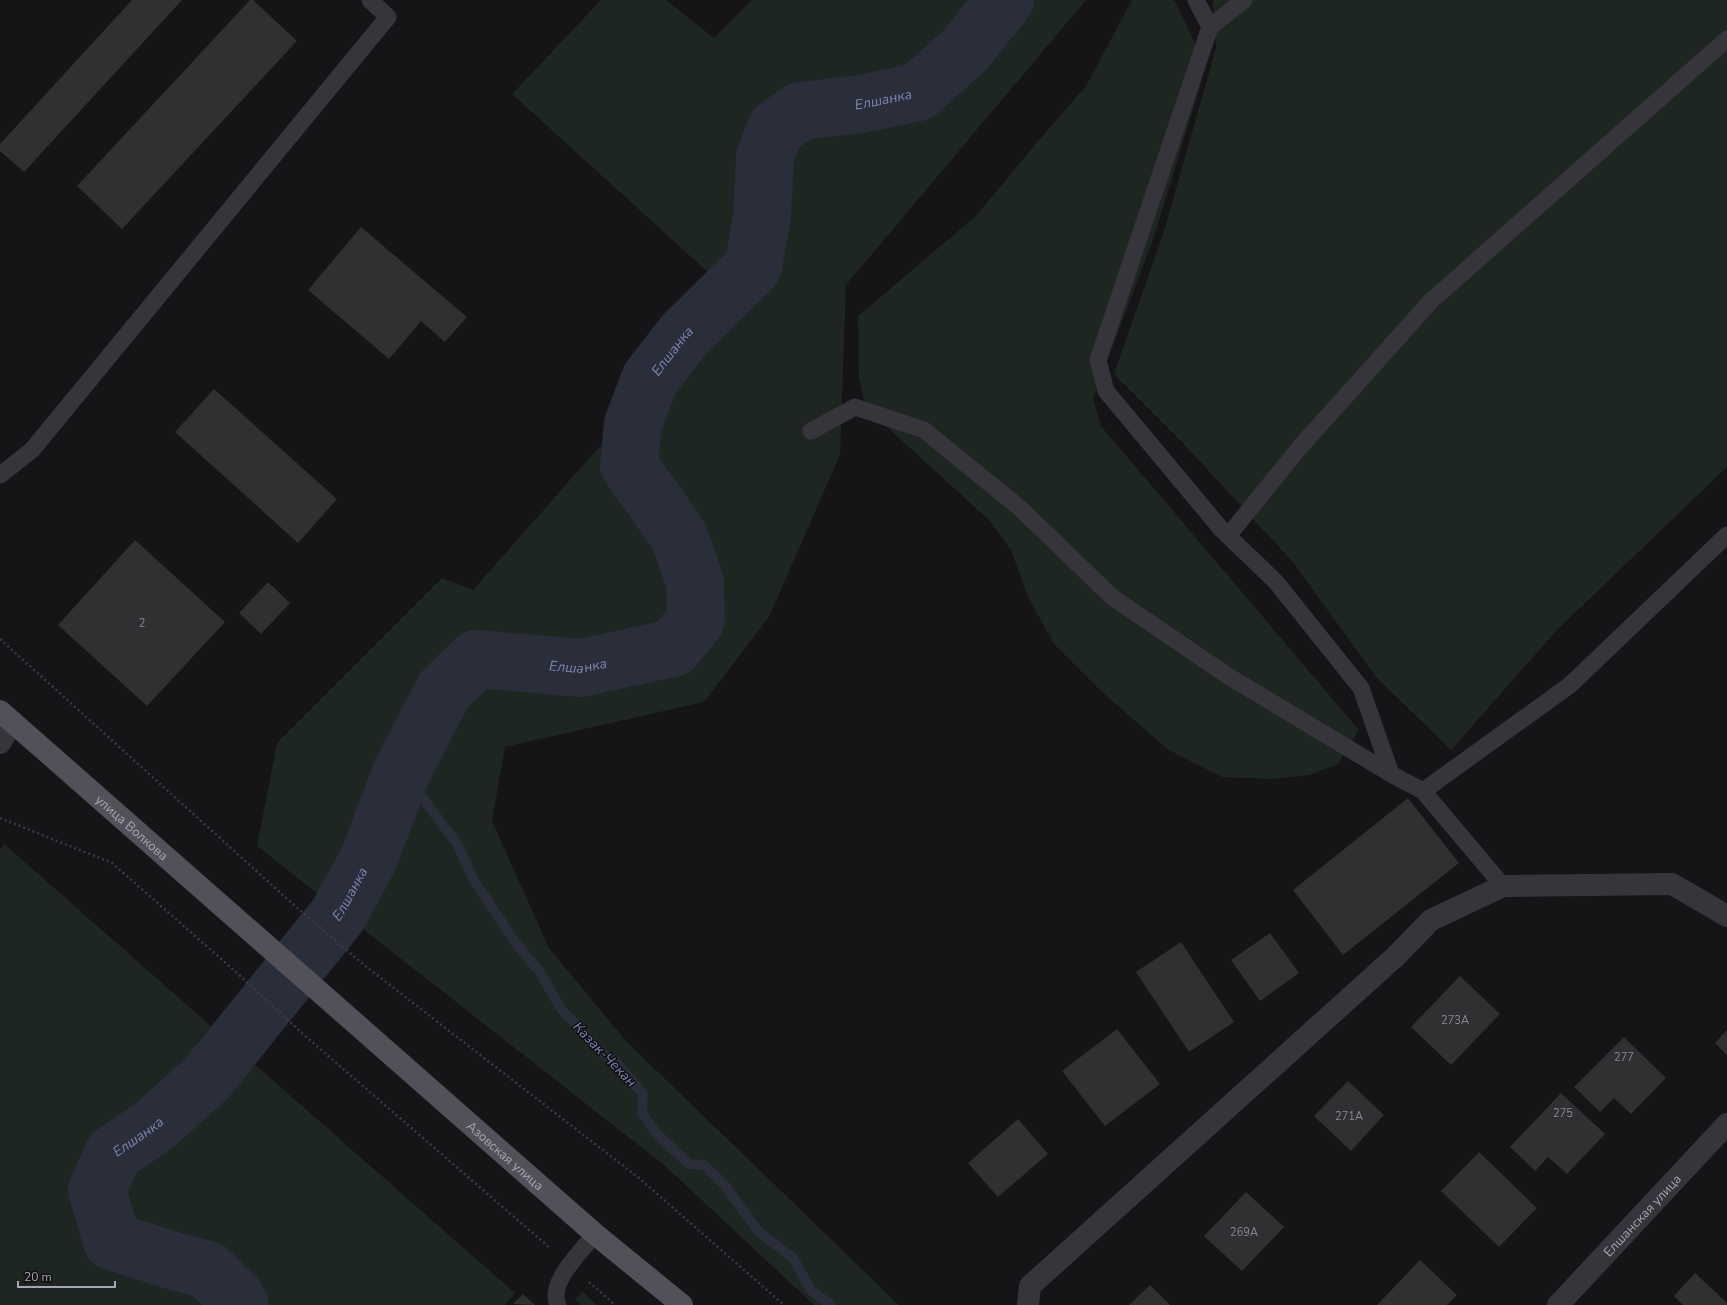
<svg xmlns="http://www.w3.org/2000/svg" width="1727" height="1305" font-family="'Nunito Sans',sans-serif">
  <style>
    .green { fill: #1e2621 }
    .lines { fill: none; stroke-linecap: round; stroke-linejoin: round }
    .stream { stroke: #2a2d3a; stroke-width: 10 }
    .river { stroke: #2a2d3a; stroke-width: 58 }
    .building { fill: #302f32 }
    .path { stroke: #3c3b42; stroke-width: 2.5; stroke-dasharray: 2 3; stroke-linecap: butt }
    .lane { stroke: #36353b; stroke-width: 17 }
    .street { stroke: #36353b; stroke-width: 22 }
    .primary { stroke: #52515a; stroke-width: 22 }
    .labels { text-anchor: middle; stroke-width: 3; stroke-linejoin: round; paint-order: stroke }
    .number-label { font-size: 11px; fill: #898895 }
    .street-label { font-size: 13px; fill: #a7a6b6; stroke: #100f11 }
    .water-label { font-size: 14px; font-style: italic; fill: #7d86b1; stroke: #100f11 }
  </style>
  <rect width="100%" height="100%" fill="#151416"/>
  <path class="green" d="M601 0H666L714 38 752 0H1086L846 285 840 455 769 617 704 702 505 747 492 821 549 948 626 1041 899 1305H814L664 1165 257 846 277 743 442 578 473 590 733 295 512 94Z
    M1132 0H1173L1175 1 1199 52 1202 80 1153 240 1093 398 1101 426 1359 730 1338 764 1310 775 1271 779 1222 777 1167 749 1102 692 1054 644 1028 597 1011 550 990 521 866 408 859 378 858 316 976 216 1039 140 1086 86Z
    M1213 0H1727V467L1557 630 1451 750 1376 677 1292 561 1181 441 1114 374 1164 231 1216 48Z
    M4 844 515 1293 505 1305H0V850Z
    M582 1291 597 1305H581L575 1300Z"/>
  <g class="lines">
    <path class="stream" d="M402 771 458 845 472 877 515 942 539 971 561 1009 601 1052 615 1061 643 1094 642 1113 656 1133 689 1164 704 1165 724 1184 759 1232 793 1258 811 1290 831 1305"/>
    <path class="river" id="s1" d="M240 1305 236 1298 208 1270 174 1261 112 1241 97 1190 113 1154 155 1125 207 1078 338 915 368 860 402 771 444 690 476 659 581 668 673 648 696 620 695 582 679 536 629 465 633 424 650 379 684 335 753 267 762 217 765 157 776 128 800 111 860 104 918 92 965 50 1005 0"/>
  </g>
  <path class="building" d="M132 0H182L24 172 0 151V144Z
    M250 0H253L297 41 122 229 77 186Z
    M361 227 467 317 445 342 421 321 389 359 308 290Z
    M214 389 337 499 298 543 175 432Z
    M135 540 225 622 147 706 58 625Z
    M268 582 290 603 261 634 239 613Z
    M1408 798 1459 863 1343 955 1293 890Z
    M1270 933 1299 973 1260 1001 1231 960Z
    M1181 942 1234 1022 1189 1052 1136 972Z
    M1460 976 1500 1014 1451 1065 1411 1027Z
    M1117 1029 1160 1084 1105 1126 1062 1071Z
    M1727 1030V1055L1715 1043Z
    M1624 1037 1666 1078 1631 1114 1614 1098 1600 1112 1574 1087Z
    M1348 1081 1384 1115 1351 1151 1314 1116Z
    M1561 1093 1605 1134 1567 1174 1548 1157 1535 1171 1510 1147Z
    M1018 1119 1048 1154 998 1197 968 1163Z
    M1479 1152 1537 1208 1499 1247 1441 1191Z
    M1246 1192 1284 1227 1242 1271 1204 1236Z
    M1420 1260 1457 1295 1447 1305H1377Z
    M1695 1273 1727 1303V1305H1683L1674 1296Z
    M1150 1285 1170 1305H1129Z
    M523 1294 535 1305 513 1304Z"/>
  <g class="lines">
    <path class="path" d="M0 639 295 906 364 965 639 1178 784 1305
      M0 818 112 863 236 972 304 1035 550 1248
      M589 1282 615 1305"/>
    <path class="lane" d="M1196 0 1210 27
      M1244 0 1210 27 1098 360 1106 391 1222 530 1276 582 1361 688 1391 774 1423 791 1503 886
      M811 431 855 407 924 430 1021 509 1112 597 1228 676 1391 774
      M0 475 32 450 388 17 370 0
      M1228 536 1300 447 1431 301 1727 39
      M1423 791 1570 685 1727 535
      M558 1305C547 1283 582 1251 595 1234"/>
    <g class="street">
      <path d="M0 743 13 722"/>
      <path d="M1028 1305 1030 1286 1396 956 1431 920 1503 886 1672 884 1727 916"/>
      <path id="s2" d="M1558 1305 1727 1124"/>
    </g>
    <path class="primary" id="s3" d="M0 711 595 1234 682 1305"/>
  </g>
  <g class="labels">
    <g class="number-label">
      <text x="142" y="627">2</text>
      <text x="1455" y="1024">273А</text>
      <text x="1624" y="1061">277</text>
      <text x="1563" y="1117">275</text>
      <text x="1349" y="1120">271А</text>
      <text x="1244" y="1236">269А</text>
    </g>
    <g class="street-label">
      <text dy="5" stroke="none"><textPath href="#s3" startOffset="176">улица Волкова</textPath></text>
      <text dy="5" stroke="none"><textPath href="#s3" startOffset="673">Азовская улица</textPath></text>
      <text dy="5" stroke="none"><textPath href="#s2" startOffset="123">Елшанская улица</textPath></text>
    </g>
    <g class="water-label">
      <text dy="5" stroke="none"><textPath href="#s1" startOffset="1771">Елшанка</textPath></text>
      <text dy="5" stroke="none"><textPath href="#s1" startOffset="1399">Елшанка</textPath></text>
      <text dy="5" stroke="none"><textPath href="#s1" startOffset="967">Елшанка</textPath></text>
      <text dy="5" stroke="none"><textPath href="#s1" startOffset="595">Елшанка</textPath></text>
      <text transform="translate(605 1054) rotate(46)" y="5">Казак-Чекан</text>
      <text dy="5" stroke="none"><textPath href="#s1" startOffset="271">Елшанка</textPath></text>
    </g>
  </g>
  <path d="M18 1281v6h97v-6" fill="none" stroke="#a7a6b6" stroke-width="2"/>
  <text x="24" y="1281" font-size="12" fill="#a7a6b6" stroke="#100f11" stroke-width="3" paint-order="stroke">20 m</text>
</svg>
